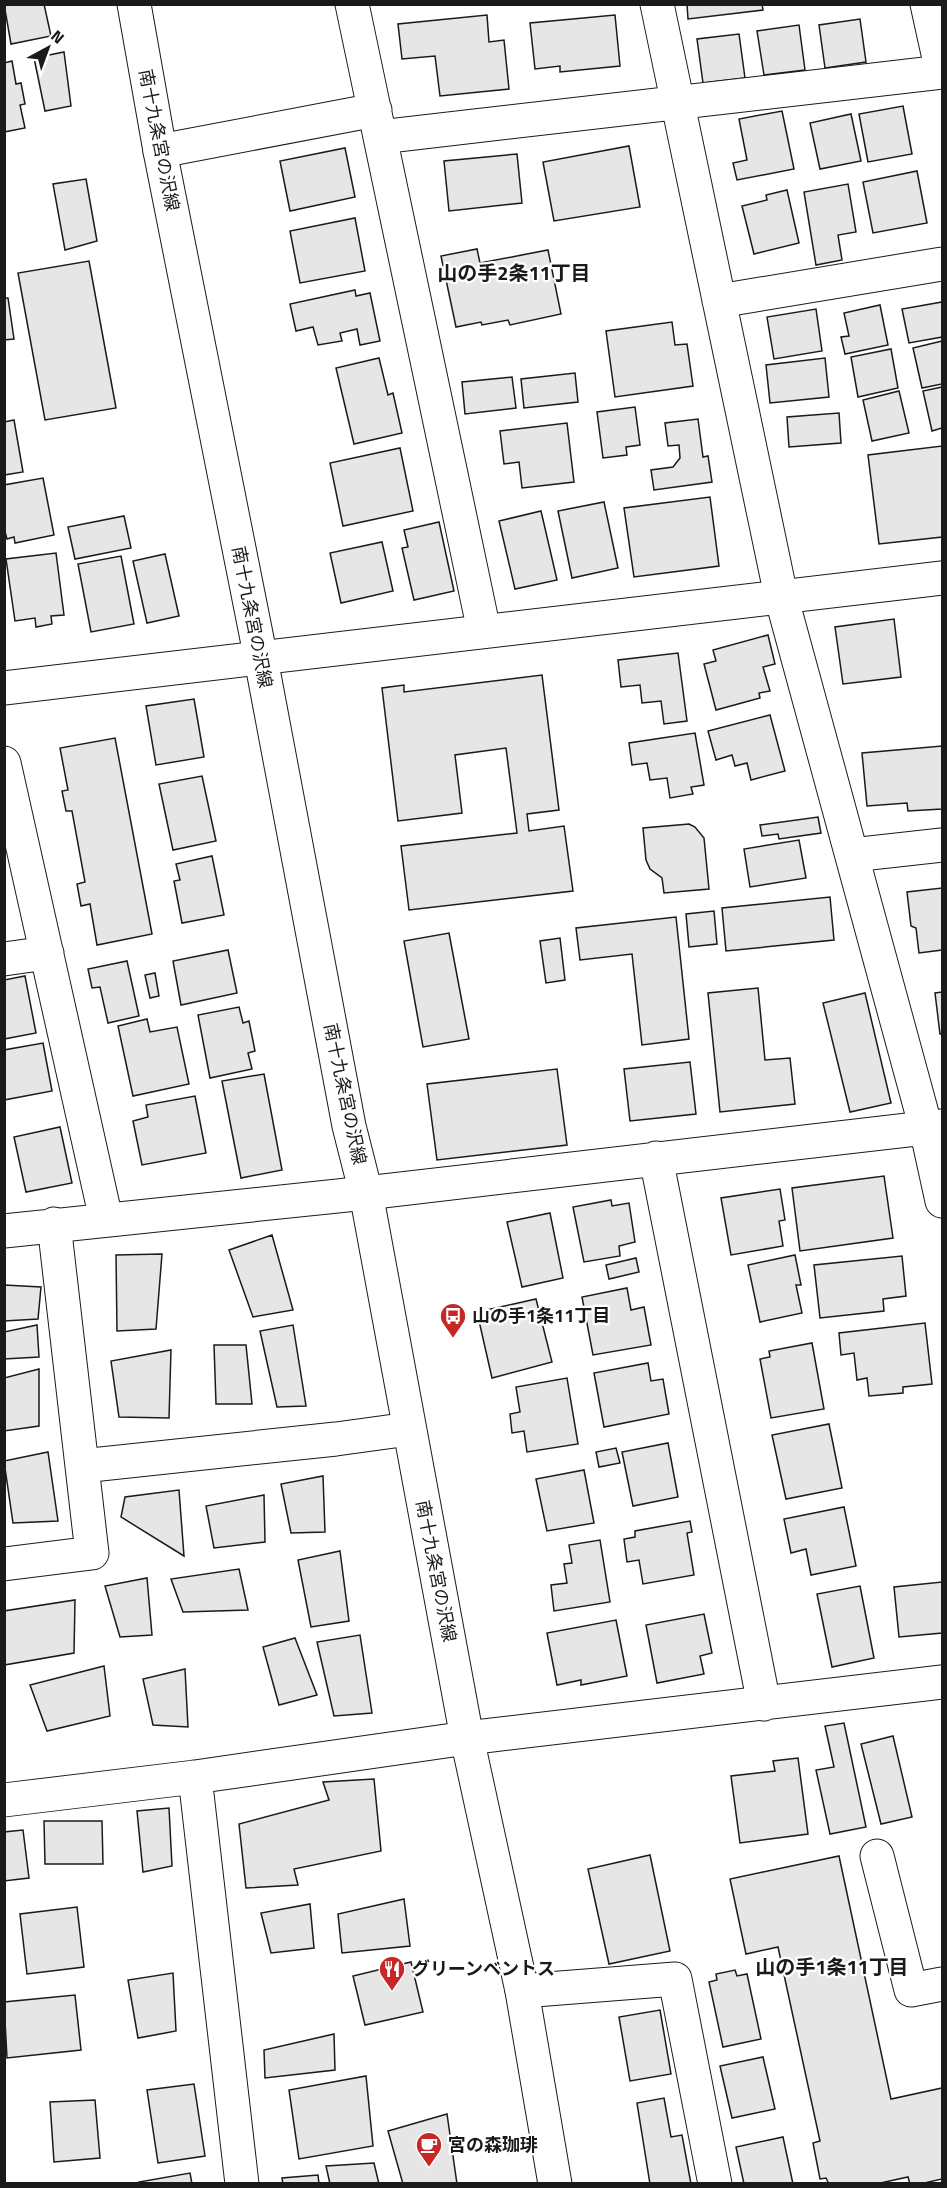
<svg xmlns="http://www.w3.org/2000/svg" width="947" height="2188" font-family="'Titillium Web','Noto Sans JP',sans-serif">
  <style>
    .building { fill: #e6e6e6; stroke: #1a1a1a; stroke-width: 1.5 }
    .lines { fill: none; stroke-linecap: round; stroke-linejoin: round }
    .minor-casing { stroke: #1a1a1a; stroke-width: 35 }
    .major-casing { stroke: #1a1a1a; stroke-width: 35 }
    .minor { stroke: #fff; stroke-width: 33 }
    .major { stroke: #fff; stroke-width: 33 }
    .labels { text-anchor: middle; stroke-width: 4.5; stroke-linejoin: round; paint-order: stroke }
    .street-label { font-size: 18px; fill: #1a1a1a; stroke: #fff }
    .poi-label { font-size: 18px; font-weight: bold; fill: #1a1a1a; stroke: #fff; text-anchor: start }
    .neighbourhood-label { font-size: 20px; font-weight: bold; fill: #1a1a1a; stroke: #fff }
  </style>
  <rect width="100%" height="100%" fill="#fff"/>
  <path class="building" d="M4 4H44L51 36 11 44Z
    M687 4H762L763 10 688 19Z
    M487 15 489 42 504 40 509 89 440 96 435 56 402 59 398 24Z
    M615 15 620 66 560 72V66L535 69 530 23Z
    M860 19 866 62 825 68 819 25Z
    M799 25 805 70 764 75 757 31Z
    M739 34 745 78 703 83 697 39Z
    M64 52 71 106 45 111 34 58Z
    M12 61 16 84 21 83 25 104 20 105 25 128 4 132V63Z
    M903 106 912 154 868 162 859 114Z
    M782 111 794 169 737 180 733 163 747 160 739 119Z
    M851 114 861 161 820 169 810 123Z
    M629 146 640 207 554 221 543 162Z
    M345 148 355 197 290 211 280 161Z
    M517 154 522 203 449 211 444 161Z
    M917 171 927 223 873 233 863 182Z
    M86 179 97 241 65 250 53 184Z
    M848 184 856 232 838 235 842 260 816 265 804 192Z
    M787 190 799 243 754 254 742 206 767 200 766 195Z
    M355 218 365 271 300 283 290 231Z
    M477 249 480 263 548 250 561 314 510 325 508 320 482 325 481 322 456 327 441 256Z
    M89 261 116 408 45 420 18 273Z
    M355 290 356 296 370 293 380 341 360 345 357 329 340 333 342 341 318 345 313 327 296 331 290 304Z
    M4 298H8L14 339 4 340Z
    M942 302V337L909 343 902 309Z
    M880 305 888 345 845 354 841 337 849 336 844 313Z
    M816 309 822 351 774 359 767 317Z
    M672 322 675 345 687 344 693 386 615 397 606 331Z
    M942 341V384L922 388 913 348Z
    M891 349 898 388 858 397 851 357Z
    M379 358 388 395 393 393 402 433 354 444 336 368Z
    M825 358 829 397 770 403 766 365Z
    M575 373 578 402 524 408 521 379Z
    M512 377 516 408 465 414 462 382Z
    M942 387V428L932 431 923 391Z
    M899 391 909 433 872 441 863 400Z
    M635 407 640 445 626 447 627 455 603 458 597 412Z
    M839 413 841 443 789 447 787 417Z
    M698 419 703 457 708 456 712 482 654 490 651 470 673 467 680 458 679 445 668 446 665 423Z
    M14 420 23 472 4 475V422Z
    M567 423 574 482 522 488 519 462 504 464 500 431Z
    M942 446V537L879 544 868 455Z
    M400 448 413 511 343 526 330 463Z
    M43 478 54 535 15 543 14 537 7 539 4 528V485Z
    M710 497 719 566 634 577 624 508Z
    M604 502 618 568 572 578 558 511Z
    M541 511 557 580 515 589 499 521Z
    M124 516 131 548 75 559 68 527Z
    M439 522 454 591 414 600 402 548 408 547 404 530Z
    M382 542 393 591 341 603 330 553Z
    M56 553 64 615 51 616 52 624 36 627 35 618 15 621 6 559Z
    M165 554 179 616 147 623 133 561Z
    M121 556 134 624 91 632 78 564Z
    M894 619 901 677 843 684 835 627Z
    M768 635 775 664 763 667 770 691 759 693 760 698 716 710 704 664 716 661 713 650Z
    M678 653 687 721 664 724 661 701 642 703 640 685 621 687 618 660Z
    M542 675 559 810 527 814 529 831 564 826 573 891 409 910 401 846 517 833 506 748 455 755 462 813 398 821 382 688 404 685V692Z
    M194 699 204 757 156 765 146 706Z
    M770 715 785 771 751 780 747 763 735 766 732 755 716 760 708 731Z
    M695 733 704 785 691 787 693 794 670 798 667 778 650 780 647 763 632 765 629 743Z
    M115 738 152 934 97 945 90 904 81 906 77 884 85 882 72 811H66L62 791 68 790 60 748Z
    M942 746V809L908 811 907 803 867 806 862 753Z
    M202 776 216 841 173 850 159 784Z
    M818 817 821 833 779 839 778 834 762 836 760 825Z
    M689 824 695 827 704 838 709 889 664 893 662 878 650 869 646 860 643 828Z
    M799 840 806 878 750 887 744 849Z
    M212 856 224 915 182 923 174 881 180 880 176 864Z
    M942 888V950L919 953 916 928 911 926 907 892Z
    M830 897 834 940 726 951 722 908Z
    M714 911 717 944 689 947 686 914Z
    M676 917 689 1039 642 1045 632 954 580 960 576 928Z
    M449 933 469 1039 423 1047 404 941Z
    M560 938 565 980 546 983 540 941Z
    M228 950 237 993 181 1005 173 961Z
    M127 961 139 1016 108 1023 100 987 92 988 88 969Z
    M155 973 159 996 150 998 145 975Z
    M25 976 36 1033 4 1039V980Z
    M758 988 765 1060 790 1058 795 1104 720 1112 708 993Z
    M942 992V1034H940L935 993Z
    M865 993 891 1103 850 1112 823 1003Z
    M239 1007 243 1023 249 1021 255 1051 248 1053 252 1069 210 1078 198 1015Z
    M147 1019 150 1032 177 1027 189 1084 133 1096 118 1026Z
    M43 1043 52 1091 4 1100V1050Z
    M690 1062 696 1114 630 1121 624 1069Z
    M557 1069 567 1145 437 1160 427 1084Z
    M264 1074 282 1170 241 1178 222 1081Z
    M195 1096 206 1153 142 1165 133 1121 148 1117 146 1105Z
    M60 1127 72 1183 26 1192 14 1137Z
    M884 1176 893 1238 800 1251 792 1188Z
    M780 1189 785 1220 779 1221 783 1246 731 1255 721 1198Z
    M611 1200 612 1206 629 1203 635 1242 619 1246 620 1256 584 1262 573 1207Z
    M550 1213 563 1278 522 1287 507 1222Z
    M272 1235 293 1310 253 1317 229 1250Z
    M162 1254 156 1329 117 1331 116 1255Z
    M795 1255 801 1285H796L802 1313 760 1322 748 1265Z
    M902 1256 906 1296 883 1299 884 1311 820 1318 814 1265Z
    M636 1258 639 1272 609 1279 606 1265Z
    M4 1285 41 1287 38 1319 4 1321Z
    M627 1288 631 1310 644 1307 651 1345 593 1355 582 1297Z
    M536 1299 552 1362 492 1378 477 1312Z
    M925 1323 932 1384 903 1387V1393L869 1396 867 1378 857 1380 854 1353 841 1355 839 1333Z
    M37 1325 39 1357 4 1359V1332Z
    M293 1325 306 1406 277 1407 260 1331Z
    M812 1343 824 1409 771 1418 760 1359 770 1357 769 1351Z
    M214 1345H246L252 1404H216Z
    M171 1350 169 1418 119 1417 111 1361Z
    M648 1363 651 1381 663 1379 669 1414 604 1427 594 1373Z
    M39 1369V1426L4 1431V1378Z
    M567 1378 578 1444 527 1452 524 1431 512 1433 510 1414 520 1412 516 1387Z
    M829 1424 842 1488 786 1499 772 1435Z
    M668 1443 678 1497 633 1506 622 1452Z
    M616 1448 620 1463 599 1467 596 1452Z
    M48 1452 58 1521 13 1523 4 1461Z
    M584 1470 594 1523 547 1531 536 1479Z
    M323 1476 325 1532 291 1533 281 1484Z
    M179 1490 184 1556 121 1517 125 1497Z
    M264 1495 265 1542 214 1548 206 1506Z
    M844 1507 856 1566 811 1575 806 1549 791 1553 784 1519Z
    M690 1521 692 1532 687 1533 694 1575 643 1584 639 1560 627 1562 624 1539 635 1537V1531Z
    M600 1540 610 1602 554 1611 551 1585 567 1583 564 1564 572 1563 569 1545Z
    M340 1551 349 1621 311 1627 298 1560Z
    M239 1569 248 1610 183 1612 171 1579Z
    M147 1578 152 1635 120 1637 105 1586Z
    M942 1582V1633L899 1637 894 1587Z
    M860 1586 874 1658 832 1667 817 1594Z
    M75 1600 74 1653 4 1665V1611Z
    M704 1614 712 1653 700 1656 704 1674 657 1683 646 1625Z
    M616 1620 627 1676 581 1685V1680L557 1685 547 1633Z
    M360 1635 372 1713 334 1716 317 1642Z
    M295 1638 317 1695 279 1705 263 1647Z
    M104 1666 110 1716 47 1731 30 1685Z
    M185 1669 188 1727 153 1725 143 1679Z
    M844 1723 866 1827 830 1834 816 1770 834 1767 825 1726Z
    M893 1736 912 1817 881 1824 861 1744Z
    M798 1758 808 1834 740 1843 731 1776 775 1771 773 1761Z
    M374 1779 381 1851 294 1869 298 1885 246 1888 239 1824 329 1800 323 1782Z
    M169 1808 172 1866 143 1872 137 1811Z
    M44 1821H102L103 1864H45Z
    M23 1830 29 1878 4 1881V1832Z
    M650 1855 670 1951 609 1964 588 1869Z
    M839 1856 891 2099 942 2088V2179L920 2184H910L908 2177 876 2184H829L826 2178 820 2179 813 2143 820 2141 778 1947 746 1954 730 1879Z
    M404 1899 410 1946 342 1953 338 1914Z
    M310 1904 314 1948 271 1953 261 1913Z
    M77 1907 84 1967 27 1974 20 1914Z
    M411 1962 423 2012 365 2025 353 1976Z
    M735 1970 737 1976 747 1974 761 2039 723 2047 709 1982 717 1980 716 1974Z
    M173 1973 176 2031 138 2038 128 1980Z
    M75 1995 81 2050 7 2058 4 2002Z
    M660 2010 671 2074 630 2081 619 2017Z
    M334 2034 335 2070 265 2078 264 2050Z
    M763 2057 775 2109 732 2118 720 2066Z
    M366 2076 373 2146 299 2159 289 2090Z
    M194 2084 205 2156 158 2163 147 2090Z
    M664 2098 671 2137 682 2135 691 2184H650L637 2103Z
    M95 2100 100 2158 54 2162 50 2102Z
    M447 2114 457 2184H403L388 2131Z
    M783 2137 793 2184H744L736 2147Z
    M374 2163 379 2184H330L326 2166Z
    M190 2173 192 2184H140L139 2182Z
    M318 2175 319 2184H283L282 2178Z"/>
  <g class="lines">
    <g class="minor-casing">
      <path id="minor" d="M352 4 484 631
        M657 4 781 596 926 1128 942 1201
        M927 4 942 72
        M380 137 942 72
        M160 151 375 110
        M719 301 942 264
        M4 688 942 578
        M4 763 106 1219
        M852 855 942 845
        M4 959 47 953
        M656 1158 764 1704
        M4 1231 366 1193 942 1126
        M82 1466 336 1439 409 1429
        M4 1564 92 1553 54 1224
        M195 1777 242 2184
        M4 1800 195 1777 467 1738 942 1682
        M877 1856 911 1990 942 1984
        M522 1991 675 1979 715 2184"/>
    </g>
    <g class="major-casing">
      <path id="major" d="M134 4 160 151 261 659 349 1126 366 1193 467 1738 522 1991 555 2184"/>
    </g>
    <use href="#minor" class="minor"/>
    <use href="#major" class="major"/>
  </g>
  <defs>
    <g id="bus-pin" transform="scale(1.35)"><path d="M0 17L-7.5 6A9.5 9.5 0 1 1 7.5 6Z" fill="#c62828" stroke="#fff"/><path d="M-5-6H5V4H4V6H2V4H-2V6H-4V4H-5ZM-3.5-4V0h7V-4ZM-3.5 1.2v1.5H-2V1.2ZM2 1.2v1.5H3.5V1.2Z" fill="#fff"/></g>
    <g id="restaurant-pin" transform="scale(1.35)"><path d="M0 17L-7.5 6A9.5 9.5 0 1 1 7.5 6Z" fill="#c62828" stroke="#fff"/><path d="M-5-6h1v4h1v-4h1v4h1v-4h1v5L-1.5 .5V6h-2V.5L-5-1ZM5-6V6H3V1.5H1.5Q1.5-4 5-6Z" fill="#fff"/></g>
    <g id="cafe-pin" transform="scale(1.35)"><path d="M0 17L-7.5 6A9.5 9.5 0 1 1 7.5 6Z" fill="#c62828" stroke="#fff"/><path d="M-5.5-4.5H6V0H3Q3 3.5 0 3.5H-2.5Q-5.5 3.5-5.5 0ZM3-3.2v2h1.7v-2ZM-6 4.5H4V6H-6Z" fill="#fff"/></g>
  </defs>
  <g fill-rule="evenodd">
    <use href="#bus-pin" x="453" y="1316"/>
    <use href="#restaurant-pin" x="392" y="1969"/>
    <use href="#cafe-pin" x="429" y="2145"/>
  </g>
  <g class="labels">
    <g class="street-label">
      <text transform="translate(159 140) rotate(79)" y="6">南十九条宮の沢線</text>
      <text transform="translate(252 617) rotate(79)" y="6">南十九条宮の沢線</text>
      <text transform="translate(345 1094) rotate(78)" y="6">南十九条宮の沢線</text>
      <text transform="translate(436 1571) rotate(79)" y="6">南十九条宮の沢線</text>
    </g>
    <g class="poi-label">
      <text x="472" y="1322">山の手1条11丁目</text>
      <text x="412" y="1975">グリーンベントス</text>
      <text x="448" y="2151">宮の森珈琲</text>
    </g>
    <g class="neighbourhood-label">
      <text x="514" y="280">山の手2条11丁目</text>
      <text x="832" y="1974">山の手1条11丁目</text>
    </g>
  </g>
  <rect width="947" height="2188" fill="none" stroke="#1a1a1a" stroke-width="12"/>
  <g transform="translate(48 48) rotate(41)" stroke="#ffffff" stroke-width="4.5" paint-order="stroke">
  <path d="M0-4.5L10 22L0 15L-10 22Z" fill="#1a1a1a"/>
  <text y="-9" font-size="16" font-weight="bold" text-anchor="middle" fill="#1a1a1a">N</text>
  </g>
</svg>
